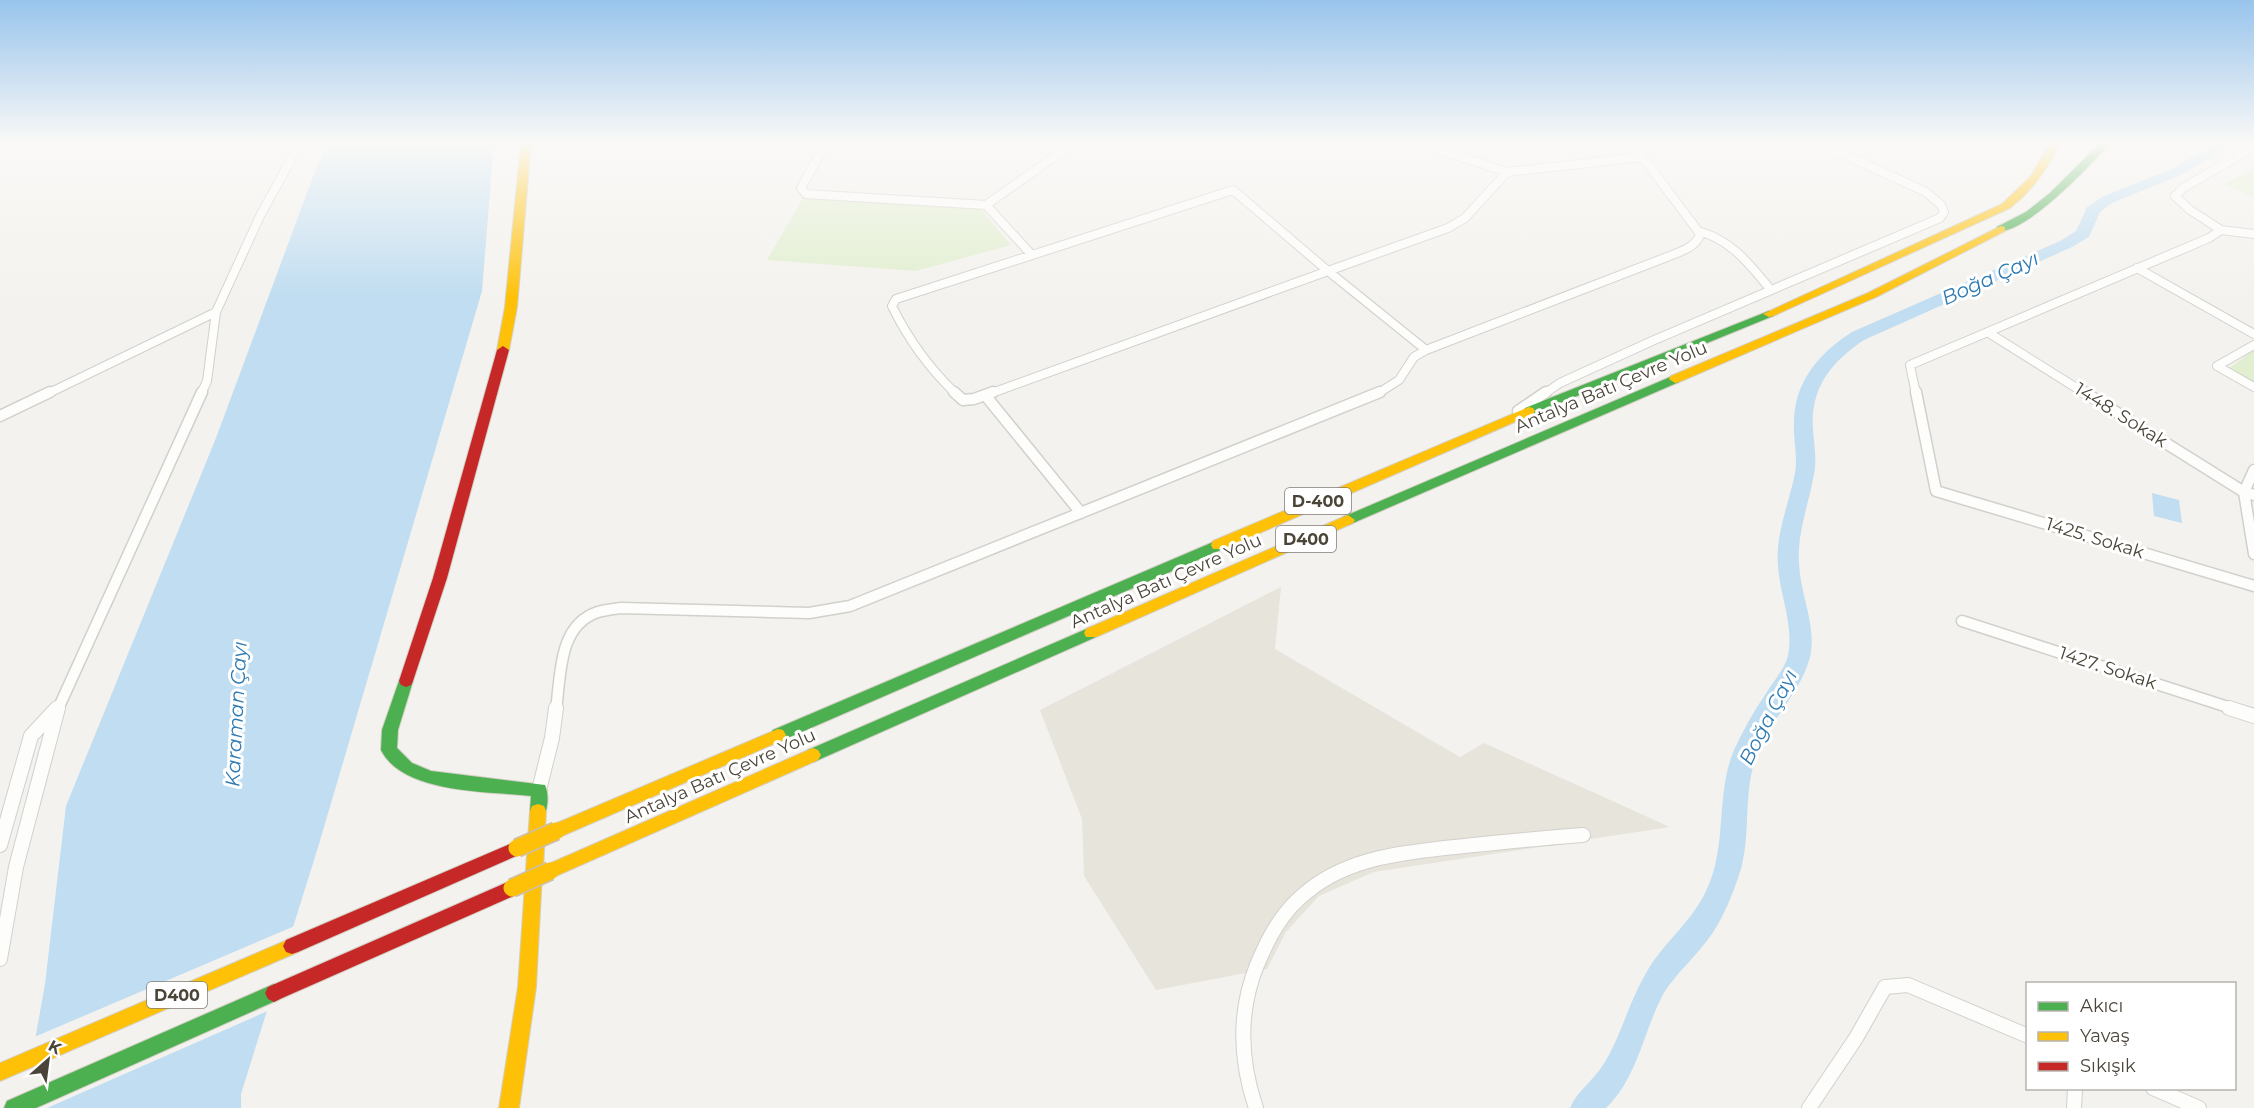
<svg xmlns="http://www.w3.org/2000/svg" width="2254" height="1108" font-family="Montserrat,sans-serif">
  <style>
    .residential { fill: #e7e4dc }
    .green { fill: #e1eecf }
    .water { fill: #c0ddf1 }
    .pier { fill: #f4f2ee }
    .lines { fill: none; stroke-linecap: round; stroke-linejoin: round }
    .river { fill: #c0ddf1; fill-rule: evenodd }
    .street-far2-casing { stroke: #d2d0cb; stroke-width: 10 }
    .street-far1-casing { stroke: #d2d0cb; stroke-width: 13 }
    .street-casing { stroke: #d2d0cb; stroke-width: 16 }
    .fast-casing { stroke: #d3cfc5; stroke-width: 2 }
    .slow-casing { stroke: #d3cfc5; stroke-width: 2 }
    .jam-casing { stroke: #d3cfc5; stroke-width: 2 }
    .street-far2 { stroke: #fdfdfc; stroke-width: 8 }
    .street-far1 { stroke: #fdfdfc; stroke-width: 10 }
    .street { stroke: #fdfdfc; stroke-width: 14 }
    .fast { fill: #4caf50; fill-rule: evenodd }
    .slow { fill: #ffc107; fill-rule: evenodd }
    .jam { fill: #c62828; fill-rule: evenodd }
    .slow-bridge-casing { stroke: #ccbfa9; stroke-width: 20; stroke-linecap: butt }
    .slow-bridge { stroke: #ffc107; stroke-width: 17 }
    .labels { text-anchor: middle; stroke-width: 6; stroke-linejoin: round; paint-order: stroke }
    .shield { fill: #fff; stroke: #817c74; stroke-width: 1.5 }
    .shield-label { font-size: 16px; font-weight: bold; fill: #4b4439 }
    .street-label { font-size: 18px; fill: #4b4439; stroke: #fff }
    .water-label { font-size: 20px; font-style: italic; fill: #2e7ab2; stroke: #fff }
  </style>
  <rect width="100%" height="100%" fill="#f4f2ee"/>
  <path class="residential" d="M1281 587 1275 649 1460 757 1484 743 1670 827 1374 872 1319 896 1286 932 1267 969 1156 990 1084 876 1082 819 1040 710Z"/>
  <path class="green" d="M2254 168V197L2224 184Z
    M803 198 979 207 1011 245 916 271 767 260Z
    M2254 350V384L2228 369Z"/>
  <path class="water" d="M328 143H494L482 291 319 844 241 1094V1108H23L45 984 66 806 216 438 314 174Z
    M2152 493 2179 500 2182 523 2154 516Z"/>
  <path class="pier" d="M297 925 270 1010 47 1108H20L32 1038Z"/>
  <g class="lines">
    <path class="river" d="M2217 143H2235L2183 174 2112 203 2100 212 2089 237 2072 247 1864 340C1832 361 1810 388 1813 429 1814 444 1817 459 1814 474 1809 504 1797 532 1799 563 1800 595 1817 625 1810 657 1802 691 1768 722 1756 757 1743 793 1751 832 1741 869 1733 894 1722 922 1706 942 1693 959 1677 973 1665 991 1643 1030 1639 1076 1606 1108H1570C1577 1091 1593 1081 1603 1065 1621 1037 1628 1004 1645 975 1662 943 1690 925 1706 891 1728 846 1715 795 1734 750 1743 731 1753 712 1765 695 1773 682 1784 670 1788 656 1794 625 1780 596 1778 566 1775 534 1789 504 1795 473 1798 456 1793 440 1794 423 1794 382 1819 353 1852 332L2060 241 2076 231 2087 207 2102 197 2173 168Z"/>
    <g class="street-far2-casing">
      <path id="street-far2" d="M826 143 801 188 806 194 986 205
        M1418 143 1507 172 1642 157
        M1445 152 1455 143
        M2221 230 2254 234
        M1698 231C1732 240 1749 264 1771 290
        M1031 254 986 205 1074 143
        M2137 268 2254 334
        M1328 271 1426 350
        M1328 271 1448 228 1465 218 1507 172
        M1989 333 2086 394
        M2254 345 2217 366 2254 387
        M47 394 216 312 260 216 300 143
        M201 394 207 381 216 312
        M956 394C929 368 908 339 892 306L896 299 1233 190 1328 271
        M989 394 1328 271
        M1377 394 1399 380 1414 357 1426 350 1667 257C1679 252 1695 248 1700 235L1698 231 1632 143
        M1544 394 1560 383 1652 341 1940 218 1944 212 1941 205 1926 192 1819 143
        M1916 394 1910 365 2209 238 2221 230 2190 210 2175 196 2183 188 2247 151 2253 143"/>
    </g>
    <g class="street-far1-casing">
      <path id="street-far1" d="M954 392 963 400 974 399 993 392
        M1916 392 1936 491 2254 586
        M2084 392 2244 492 2254 495
        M985 395 1081 513
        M1518 411 1546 392
        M0 416 50 392
        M2254 470 2244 492 2254 554
        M1962 621 2234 709
        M58 709 202 392
        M556 709C561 675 558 625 598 612 605 610 614 609 621 608L809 613 850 606 1380 392"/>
    </g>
    <g class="street-casing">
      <path id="street" d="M2229 708 2254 716
        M539 790 552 738 556 708
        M0 845 31 736 57 708
        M0 959 16 867 58 708
        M2153 1088 2199 1108
        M1256 1108C1240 1061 1238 1012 1257 965 1269 936 1283 910 1308 891 1353 854 1418 851 1474 845 1510 841 1546 838 1583 835
        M1809 1108 1856 1038 1885 987 1908 985 2028 1036
        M2074 1108 2075 1088"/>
    </g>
    <g class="fast-casing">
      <path id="fast" d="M2100 143H2110C2092 164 2025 235 1997 231V227L2026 212 2050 193Z
        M1769 311 1775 314 1773 316 1533 414H1525L1523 411 1525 408Z
        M1675 375 1681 379 1679 382 1353 523 1348 525 1341 520 1343 517Z
        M1218 540 1225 545 1223 549 783 740 778 741 773 740 770 735 773 730Z
        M1091 627 1096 629 1098 633 1096 637 818 760 813 762 808 760 805 755 808 750Z
        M406 675 411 677 413 681 398 730 397 748 412 763 431 771 545 785C549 794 548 808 544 816L538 818 532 816 530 811 531 796C488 791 403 794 381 750L382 730 399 681 401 677Z
        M274 984 280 987 283 993 280 999 36 1108H4L7 1101Z"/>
    </g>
    <g class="slow-casing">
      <path id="slow" d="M521 143H531L517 307 509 350 503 354 497 350 505 307Z
        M2050 143H2060C2047 169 2033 190 2010 208L1773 316 1769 317 1763 314 2002 204 2031 176Z
        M2001 226 2005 227V231L1876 297 1679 382 1675 383 1669 379 1671 376 1868 293Z
        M1529 407 1533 408 1535 411 1533 414 1223 549H1213L1211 545 1213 541Z
        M1348 515 1355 520 1353 523 1096 637H1086L1084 633 1086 629Z
        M778 729 783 730 786 735 783 740 562 836 556 838 550 836 548 831 550 826Z
        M813 748 818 750 821 755 818 760 556 876 550 879 544 876 542 873 536 987 519 1108H499L518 987 530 811 532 806 538 804 544 806 546 811 543 869 544 866Z
        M292 938 298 940 301 946 298 952 0 1081V1063Z"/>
    </g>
    <g class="jam-casing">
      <path id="jam" d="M503 346 509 350 447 578 413 681 411 685 406 687 401 685 399 681 433 578 497 350Z
        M517 841 523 843 525 848 523 853 298 952 292 954 286 952 283 946 286 940Z
        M512 880 518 882 520 888 518 894 280 999 274 1002 268 999 265 993 268 987Z"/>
    </g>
    <use href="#street-far2" class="street-far2"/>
    <use href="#street-far1" class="street-far1"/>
    <use href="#street" class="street"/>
    <use href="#fast" class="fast"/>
    <use href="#slow" class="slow"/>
    <use href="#jam" class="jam"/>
    <g class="slow-bridge-casing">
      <path id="slow-bridge" d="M517 848 556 831
        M512 888 550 871"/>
    </g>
    <use href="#slow-bridge" class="slow-bridge"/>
  </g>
  <linearGradient id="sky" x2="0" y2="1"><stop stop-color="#98c4ec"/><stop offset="0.48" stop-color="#faf9f7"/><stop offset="1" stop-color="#faf9f7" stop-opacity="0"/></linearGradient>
  <rect width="2254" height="298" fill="url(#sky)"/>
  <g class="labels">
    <g class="shield">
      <rect x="1285" y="488" width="66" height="26" rx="4.5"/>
      <rect x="1276" y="526" width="60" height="26" rx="4.5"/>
      <rect x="147" y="982" width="60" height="26" rx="4.5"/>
    </g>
    <g class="shield-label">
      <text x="1318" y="507">D-400</text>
      <text x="1306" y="545">D400</text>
      <text x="177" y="1001">D400</text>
    </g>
    <g class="street-label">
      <text transform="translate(1611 387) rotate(-23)" y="6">Antalya Batı Çevre Yolu</text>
      <text transform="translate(2121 415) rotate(32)" y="6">1448. Sokak</text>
      <text transform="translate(2095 538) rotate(17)" y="6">1425. Sokak</text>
      <text transform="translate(1166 581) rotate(-24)" y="6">Antalya Batı Çevre Yolu</text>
      <text transform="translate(2108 668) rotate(18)" y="6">1427. Sokak</text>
      <text transform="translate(720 776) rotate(-24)" y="6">Antalya Batı Çevre Yolu</text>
    </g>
    <g class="water-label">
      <text transform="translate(1990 278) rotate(-24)" y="7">Boğa Çayı</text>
      <text transform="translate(236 714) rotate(-87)" y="7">Karaman Çayı</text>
      <text transform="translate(1768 717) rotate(-63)" y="7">Boğa Çayı</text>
    </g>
  </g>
  <rect x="2026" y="982" width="210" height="108" fill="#ffffff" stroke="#b7b4b0" stroke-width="1.5"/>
  <rect x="2038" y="1002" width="30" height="9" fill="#4caf50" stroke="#b7b4b0" stroke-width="1.5"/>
  <text x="2080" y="1012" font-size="18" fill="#4b4439">Akıcı</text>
  <rect x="2038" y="1032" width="30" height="9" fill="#ffc107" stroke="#b7b4b0" stroke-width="1.5"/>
  <text x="2080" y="1042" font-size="18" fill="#4b4439">Yavaş</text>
  <rect x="2038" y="1062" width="30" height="9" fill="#c62828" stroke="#b7b4b0" stroke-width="1.5"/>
  <text x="2080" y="1072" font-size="18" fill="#4b4439">Sıkışık</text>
  <g transform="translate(48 1060) rotate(28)" stroke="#ffffff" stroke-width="4.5" paint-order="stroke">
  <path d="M0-4.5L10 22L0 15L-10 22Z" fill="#4b4439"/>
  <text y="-9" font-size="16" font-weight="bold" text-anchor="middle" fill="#4b4439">K</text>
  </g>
</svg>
